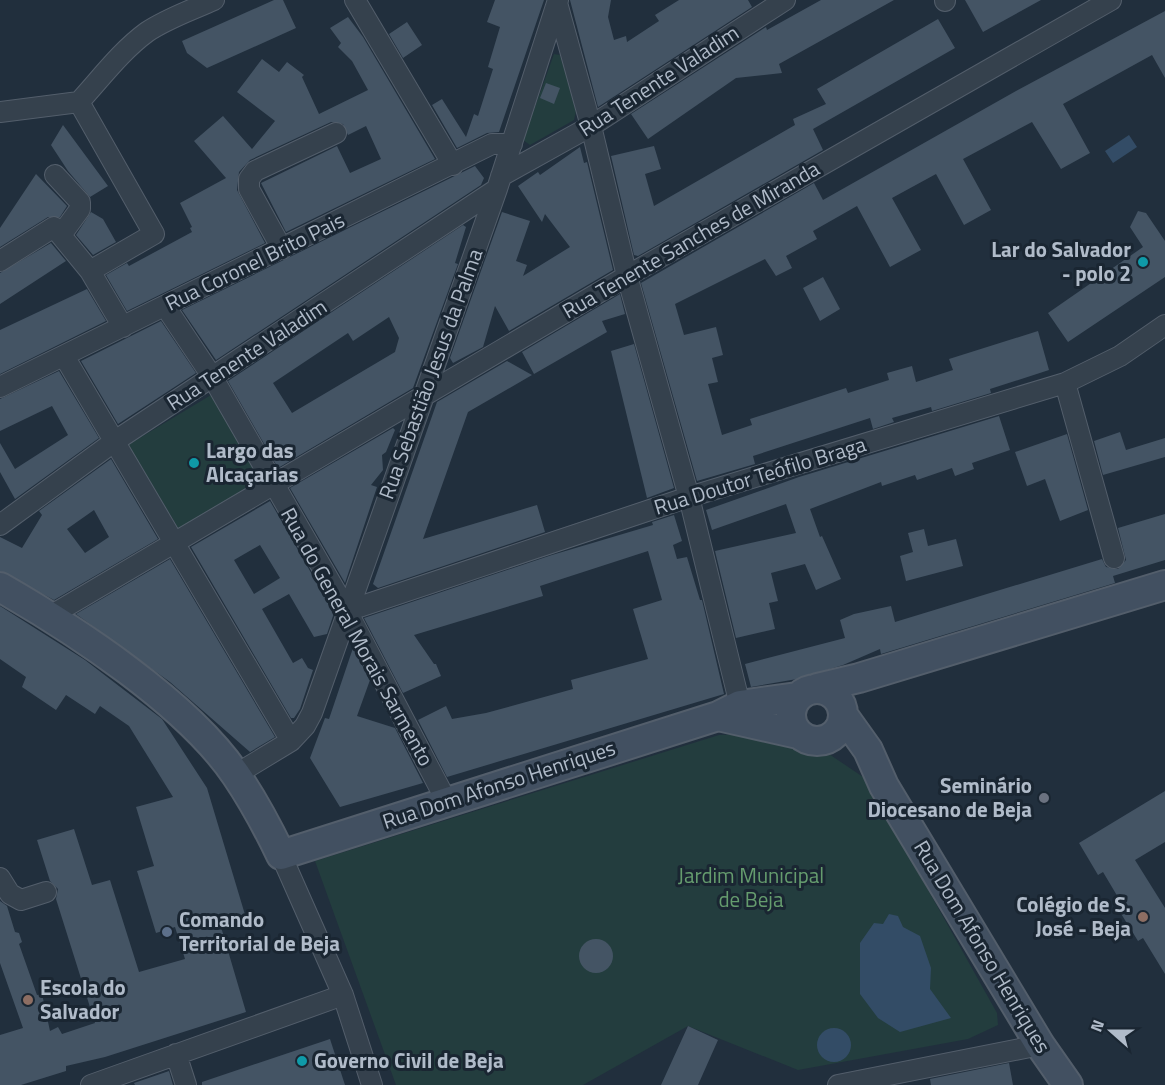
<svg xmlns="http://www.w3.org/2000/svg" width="1165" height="1085" font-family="'Titillium Web',sans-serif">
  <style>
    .green { fill: #233d3e }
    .water { fill: #334c66 }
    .building { fill: #445464; fill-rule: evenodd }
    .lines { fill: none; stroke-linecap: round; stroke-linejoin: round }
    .street-casing { stroke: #535e6b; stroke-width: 22 }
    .secondary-casing { stroke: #535e6b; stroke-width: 32 }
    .street { stroke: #35414d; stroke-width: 20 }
    .secondary { stroke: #425061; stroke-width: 28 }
    .culture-dot { fill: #0f9aa8; stroke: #1a2632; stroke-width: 2 }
    .worship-dot { fill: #6b7280; stroke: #1a2632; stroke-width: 2 }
    .education-dot { fill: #8d6e63; stroke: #1a2632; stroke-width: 2 }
    .service-dot { fill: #5c6f8a; stroke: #1a2632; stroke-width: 2 }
    .labels { text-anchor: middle; stroke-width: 6; stroke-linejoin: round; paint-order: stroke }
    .street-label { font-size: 21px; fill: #b0bbc9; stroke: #1a2632 }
    .poi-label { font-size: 21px; font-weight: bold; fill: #b0bbc9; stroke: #1a2632; text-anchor: start }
    .park-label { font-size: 21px; fill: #659c6e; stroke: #1a2632 }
  </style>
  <rect width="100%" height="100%" fill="#212f3d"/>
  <path class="green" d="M554 54 560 55 576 111 574 120 530 145 523 140Z
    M211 395 262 482 180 531 128 445Z
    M742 734 778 736 826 752 866 779 997 1013 998 1025 968 1039 798 1070 688 1026 583 1085H396L315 861 719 735Z"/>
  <path class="water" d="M1129 135 1137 147 1113 163 1105 151Z
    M889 914 898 916 903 927 920 936 931 968 930 989 951 1018 900 1032 878 1018 860 994V943L874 923 883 924Z
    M817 1045a17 17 0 1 1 34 0a17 17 0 1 1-34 0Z"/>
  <path class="building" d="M274 0H283L296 28 207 68 187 53 182 41Z
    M495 0H544L499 132 487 133 457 148 432 105 442 99 466 137 474 114 478 116 493 69 488 67 500 27 487 22Z
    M570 0H611L608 17 614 40 626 36 627 42 659 21 655 15 679 0H748L752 7 598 107Z
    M821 0H894L779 64 782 73 736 78 648 139 631 114 766 27 767 30Z
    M965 0H1041L983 32Z
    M1165 11V78L1152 55 1063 104 1090 153 1061 169 1032 122 963 159 991 210 964 225 936 174 892 198 921 250 890 267 857 206 813 231 817 239 786 256 792 268 776 276 765 259 675 304 684 335 716 327 723 355 712 358 718 382 708 384 722 435 752 425 750 419 846 388 848 393 889 380 887 373 912 366 916 382 953 370 949 359 1038 331 1049 370 990 389 991 393 932 411 931 407 892 418 894 422 873 429 870 418 753 456 755 464 697 481 641 283 814 183 823 200 1016 91Z
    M348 17 363 37 435 159 286 232 261 183 337 146 350 173 381 159 366 126 348 135 343 124 331 122 250 160 239 172 237 190 265 243 127 311 106 275 127 263 129 266 192 232 190 228 192 227 180 203 226 178 194 141 223 116 252 149 275 121 237 92 262 59 279 72 287 62 304 75 302 77 319 114 368 90 352 61 338 47 341 43 330 28Z
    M938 19 955 48 813 129 823 150 638 256 634 255 611 156 654 146 661 169 645 174 654 206 795 125 793 119 826 104 817 89Z
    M407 22 422 45 403 58 389 34Z
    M546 83 560 88 554 104 540 98Z
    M63 125 108 186 90 197 68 171 51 145Z
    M580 147 584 163 587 162 613 270 509 331 495 306 483 347 453 363 450 358 502 212 530 221 516 261 527 265 523 276 570 247 545 214 542 222 518 186 538 172 540 175Z
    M475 166 484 178 481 185 216 360 182 310Z
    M36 174 67 206 60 217H48L0 247V228Z
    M1138 211 1146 213 1165 241V277L1068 342 1048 313 1143 247 1130 227Z
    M91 212 103 219 116 242 93 255 76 235Z
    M463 225 466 227 455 263 458 264 413 388 278 468 228 381ZM389 317 399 338 395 352 292 413 273 383 348 333 353 341Z
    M51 243 66 261 0 304V273Z
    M823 277 840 309 820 321 803 288Z
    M87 289 106 321 0 374V330Z
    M620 294 625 314 602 321 607 332 534 374 522 352Z
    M161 321 196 373 118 424 81 361Z
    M634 344 674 488 647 498 611 351Z
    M507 361 532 375 468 412 423 539 537 505 545 532 378 588 373 584 437 402Z
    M59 371 99 438 15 499 0 472V443L15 469 68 435 52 406 0 431V399Z
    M999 416 1010 450 972 463 974 469 955 476 952 468 917 480 915 475 882 486 881 482 810 509 820 537 822 536 841 579 816 590 805 564 771 573 778 601 769 603 775 629 736 638 715 551 796 533 786 504 712 530 706 510 799 477Z
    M393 428 395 430 386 452 382 455 383 470 371 485 377 487 345 583 290 488Z
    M1120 432 1126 450 1165 438V457L1103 475 1094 441Z
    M1067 434 1088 510 1060 521 1045 479 1027 486 1015 452Z
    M111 459 158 539 54 600 0 571V537L22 548 42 515 39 511ZM94 510 109 537 85 553 67 529Z
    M270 501 334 613 327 634 314 637 289 594 262 609 293 663 302 658 308 668 313 670 300 709 294 718H291L191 547ZM260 545 280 578 254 594 234 560Z
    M1165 514V560L1113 576 1115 583 881 654 880 649 843 665 797 679 751 687 745 664 845 638 840 620 854 614 891 606 895 622 1102 559 1106 567 1118 569 1126 560 1118 528Z
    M674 515 682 541 673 545 677 559 687 557 700 600H702L724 694 447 777 418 720 446 706 452 719 486 713 573 689 571 680 648 659 633 609 662 600 648 551 540 586 543 596 414 635 434 664H436L441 676 403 693 364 618 552 555 653 525 652 522Z
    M924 529 928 546 956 539 963 566 906 581 900 556 913 552 908 533Z
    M170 559 275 737 250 752 170 682 76 614Z
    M0 606 85 660 162 719 207 788 246 918 221 927 246 1012 105 1057 66 1066V1071L21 1085H0V1035L23 1028 0 963V901L7 906 15 932 19 933 22 942 19 944 37 995 42 994 50 1031 58 1027 62 1034 95 1023 56 899 58 889 50 881 37 840 74 829 92 885 110 880 139 972 185 959 175 927 156 933 137 871 154 866 136 807 173 797 129 726 100 706 95 714 66 695 56 710 22 687 26 677 0 659Z
    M353 648 370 680 357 716 395 728 423 783 340 807 310 758 325 718 329 719Z
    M1165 791V842L1135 860 1165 908V974L1143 938 1138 941 1120 912 1125 909 1103 872 1098 875 1079 843Z
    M579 956a17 17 0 1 1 34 0a17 17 0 1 1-34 0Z
    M688 1026 718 1040 698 1085H661Z
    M330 1039 345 1085H202V1082Z
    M1009 1063 1013 1085H931L930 1079Z
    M169 1071 173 1085H135L134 1083Z"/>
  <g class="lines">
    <g class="street-casing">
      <path id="street" d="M355 0 453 165
        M945 0V1
        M557 3 591 126 627 276 689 497 740 705
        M79 102 154 234 90 271
        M0 112 79 102C101 78 121 51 147 32 168 18 192 10 214 0
        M55 175 80 202V209L61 235
        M501 176 591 126 785 0
        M282 249 249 189V179L255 171 336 133
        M0 261 54 227 90 271 123 327
        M165 306 213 378 347 611 447 802
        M64 356 291 741 235 775
        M1065 383 1114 558
        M0 387 492 144H512
        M0 525 115 441 497 189
        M347 611 689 497 1065 383 1120 356 1165 325
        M50 616 627 276 1111 0
        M291 741 305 726 312 713 497 189 558 0
        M281 855 343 995 372 1085
        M0 878 10 894 21 900 46 892
        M176 1054 186 1085
        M91 1085 343 995
        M838 1085 1040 1045"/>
    </g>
    <g class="secondary-casing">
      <path id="secondary" d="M0 587C75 630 187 703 236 775 253 800 268 828 281 855L718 716 740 705 797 697
        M817 688 859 678 1165 585
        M791 715a26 26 0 1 1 52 0a26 26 0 1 1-52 0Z
        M843 715 868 750 884 786 1040 1045 1068 1085
        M718 716 798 734"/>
    </g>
    <use href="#street" class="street"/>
    <use href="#secondary" class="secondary"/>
  </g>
  <g class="culture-dot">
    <circle cx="1143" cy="262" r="6"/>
    <circle cx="194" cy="463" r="6"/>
    <circle cx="302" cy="1061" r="6"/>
  </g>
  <circle class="worship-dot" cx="1044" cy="798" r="6"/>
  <g class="education-dot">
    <circle cx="1143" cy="917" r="6"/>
    <circle cx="28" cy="1000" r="6"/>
  </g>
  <circle class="service-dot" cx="167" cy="932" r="6"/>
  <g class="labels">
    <g class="street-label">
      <text transform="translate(659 81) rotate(-33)" y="7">Rua Tenente Valadim</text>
      <text transform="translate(691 240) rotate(-30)" y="7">Rua Tenente Sanches de Miranda</text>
      <text transform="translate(255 262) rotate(-26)" y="7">Rua Coronel Brito Pais</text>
      <text transform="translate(247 355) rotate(-33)" y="7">Rua Tenente Valadim</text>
      <text transform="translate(431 374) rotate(-70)" y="7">Rua Sebastião Jesus da Palma</text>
      <text transform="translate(760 476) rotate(-17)" y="7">Rua Doutor Teófilo Braga</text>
      <text transform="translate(357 637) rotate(61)" y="7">Rua do General Morais Sarmento</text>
      <text transform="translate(499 785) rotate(-18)" y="7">Rua Dom Afonso Henriques</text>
      <text transform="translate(982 947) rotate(59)" y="7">Rua Dom Afonso Henriques</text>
    </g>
    <g class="poi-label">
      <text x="1131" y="257" text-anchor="end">Lar do Salvador<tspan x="1131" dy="24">- polo 2</tspan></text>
      <text x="206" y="458">Largo das<tspan x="206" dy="24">Alcaçarias</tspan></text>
      <text x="1032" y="793" text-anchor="end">Seminário<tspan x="1032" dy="24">Diocesano de Beja</tspan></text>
      <text x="1131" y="912" text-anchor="end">Colégio de S.<tspan x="1131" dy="24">José - Beja</tspan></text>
      <text x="179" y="927">Comando<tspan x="179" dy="24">Territorial de Beja</tspan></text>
      <text x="40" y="995">Escola do<tspan x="40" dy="24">Salvador</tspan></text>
      <text x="314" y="1068">Governo Civil de Beja</text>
    </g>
    <g class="park-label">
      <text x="751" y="883">Jardim Municipal<tspan x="751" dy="24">de Beja</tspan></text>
    </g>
  </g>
  <g transform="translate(1111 1031) rotate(291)" stroke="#1a2632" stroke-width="4.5" paint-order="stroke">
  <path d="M0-4.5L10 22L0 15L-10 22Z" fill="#b0bbc9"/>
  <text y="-9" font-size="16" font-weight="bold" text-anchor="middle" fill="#b0bbc9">N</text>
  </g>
</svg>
